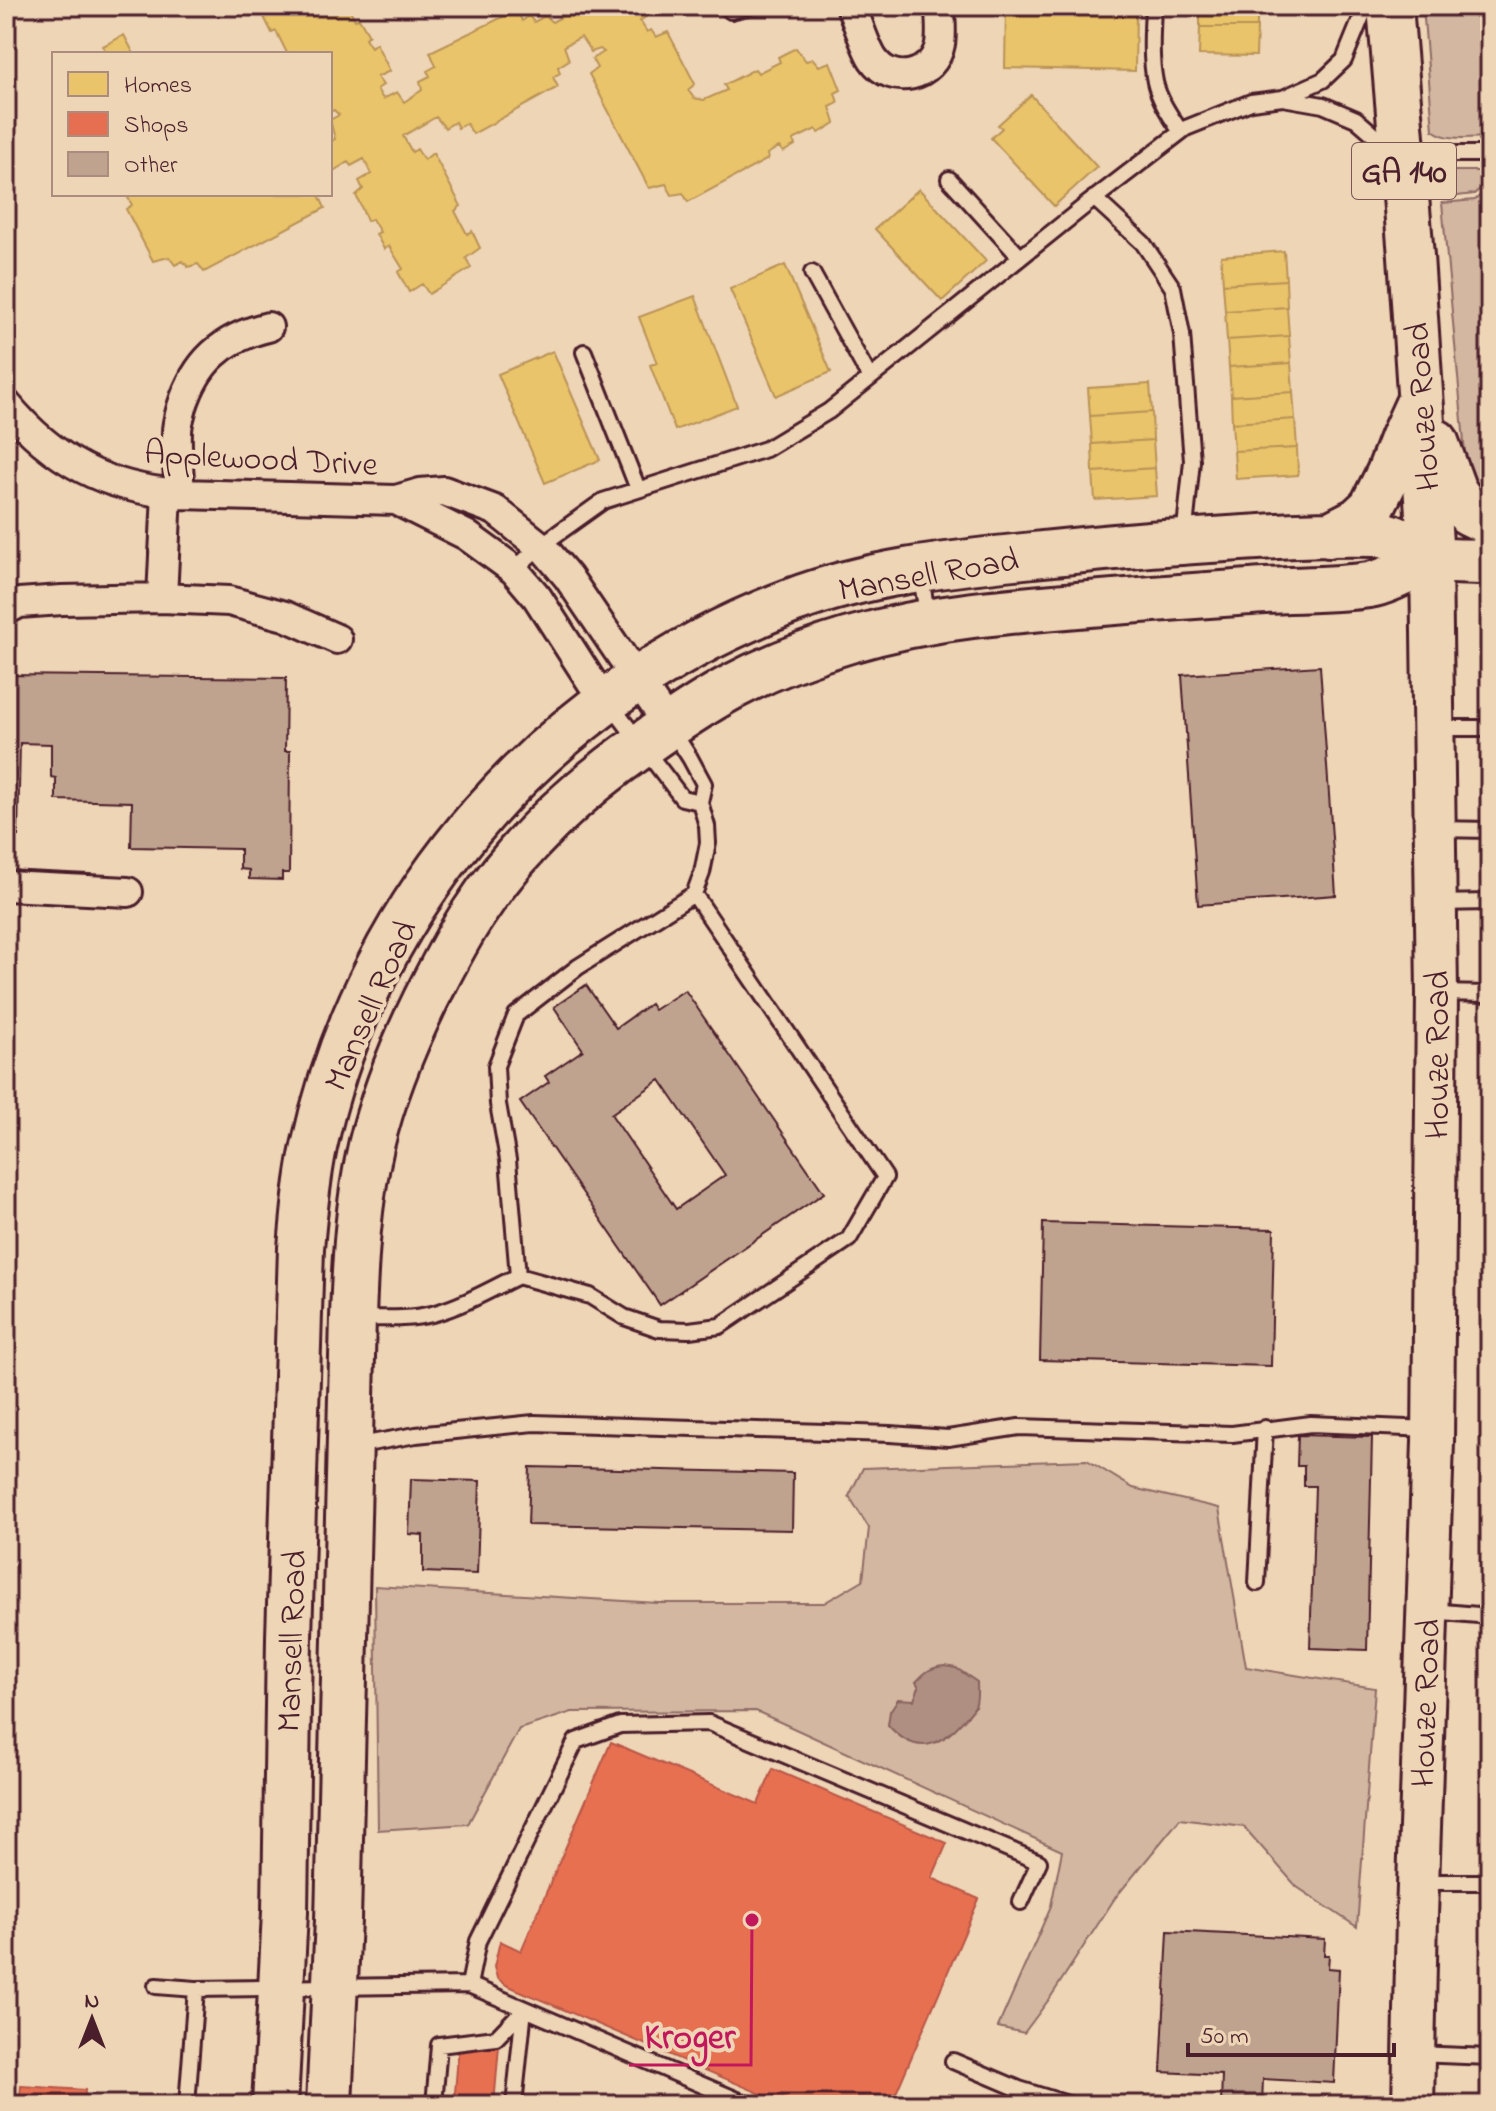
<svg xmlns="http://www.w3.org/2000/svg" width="1496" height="2111" font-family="'Indie Flower',sans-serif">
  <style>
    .green { fill: #d3b7a0; stroke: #8e6b66; stroke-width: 2 }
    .water { fill: #af8f81; stroke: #87625f; stroke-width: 2 }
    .homes { fill: #e9c46a; stroke: #b99257; stroke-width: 2 }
    .shops { fill: #e76f51; stroke: #b85746; stroke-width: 2 }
    .building { fill: #c0a38f; stroke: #4a1f2b; stroke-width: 2; fill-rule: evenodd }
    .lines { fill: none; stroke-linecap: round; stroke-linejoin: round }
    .lane-casing { stroke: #4a1f2b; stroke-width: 20 }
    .street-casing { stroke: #4a1f2b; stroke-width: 34 }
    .secondary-casing { stroke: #4a1f2b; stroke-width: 46 }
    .primary-casing { stroke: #4a1f2b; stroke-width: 50 }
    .lane { stroke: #eed5b6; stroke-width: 14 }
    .street { stroke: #eed5b6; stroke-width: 28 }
    .secondary { stroke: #eed5b6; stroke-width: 40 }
    .primary { stroke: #eed5b6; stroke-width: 44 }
    .labels { text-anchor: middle; stroke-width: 8; stroke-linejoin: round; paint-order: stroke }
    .shield { fill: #eed5b6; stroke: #7b5655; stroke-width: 2 }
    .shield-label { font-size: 32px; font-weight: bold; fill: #4a1f2b }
    .street-label { font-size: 34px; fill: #4a1f2b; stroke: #eed5b6 }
    .leader { fill: none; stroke: #c2185b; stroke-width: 3 }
    .callout-dot { fill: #c2185b; stroke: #eed5b6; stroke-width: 3 }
    .callout-label { font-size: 36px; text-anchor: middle; font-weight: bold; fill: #c2185b; stroke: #eed5b6; stroke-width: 8; stroke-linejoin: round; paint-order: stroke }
  </style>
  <rect width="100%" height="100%" fill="#eed5b6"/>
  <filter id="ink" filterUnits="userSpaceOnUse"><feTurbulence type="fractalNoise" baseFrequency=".0125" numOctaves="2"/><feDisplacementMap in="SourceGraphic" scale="16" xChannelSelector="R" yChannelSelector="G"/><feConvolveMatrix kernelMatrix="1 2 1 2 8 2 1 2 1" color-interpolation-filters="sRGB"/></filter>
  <g filter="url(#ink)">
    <path class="green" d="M1423 6H1490V137C1472 137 1448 142 1433 130Z
      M1448 171H1490V181L1474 194 1441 198 1438 176Z
      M1490 187V247L1482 248 1490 327V503L1467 475 1442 203 1475 200Z
      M1087 1460 1133 1488 1219 1508 1246 1667 1375 1688 1357 1927 1297 1887 1244 1827 1180 1819 1115 1898 1050 1998 1024 2033 998 2027 1051 1906 1062 1851 756 1711 572 1712 519 1729 468 1824 378 1830 375 1586 658 1603H824L863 1580 869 1528 849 1496 863 1468Z"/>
    <path class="water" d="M945 1666 956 1668 977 1682C978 1709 976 1707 958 1726 934 1751 912 1752 888 1725L890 1711 898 1699 914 1700 919 1687 916 1682C925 1672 931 1667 945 1666Z"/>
    <path class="homes" d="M276 6H348L355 20 359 18 369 35 365 38 371 47 376 43 390 71 377 77 383 85 377 89 383 99 397 92 404 102 422 90 420 81 430 76 427 71 436 66 430 52 517 10 522 21 529 16 534 22 545 16 552 22 569 13 567 9 572 6H653L654 11 640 21 647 32 651 30 656 37 668 32 695 84 688 90 694 98 704 100 727 90 724 85 755 69 758 73 780 62 778 57 796 48 806 61 813 59 819 66 830 62 841 90 835 93 838 103 830 107 835 123 819 133 816 129 793 140 795 145 783 152 779 147 767 154 768 159 688 202 683 193 672 195 666 184 649 188 589 74 597 68 592 59 604 52 600 49 591 52 581 37 564 46 569 60 558 67 560 73 553 77 558 87 473 134 466 123 458 128 455 122 445 128 436 117 403 136 412 152 417 149 424 160 433 153 461 206 455 211 467 234 472 231 480 248 466 258 471 268 429 294 422 284 409 292 398 272 403 269 389 246 384 249 376 234 380 232 372 219 367 221 356 195 363 189 359 181 371 174 364 159 351 166 348 162 330 173V142L335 139 330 120 339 115 334 110 330 112V54H285L287 53 276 31 272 33 264 17 277 10Z
      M1200 6H1257V27H1200Z
      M1006 9 1136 12 1135 71 1005 68Z
      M1200 27H1257L1256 56 1199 55Z
      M124 35 134 54H107L103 46Z
      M1031 95 1097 167 1054 206 991 138 1002 128 998 125Z
      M919 189 986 261 942 301 875 229Z
      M126 194H321L319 195 325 208 204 272 198 264 188 267 183 261 175 265 169 257 153 261 126 209 132 205Z
      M1284 251 1286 280 1223 284 1221 256Z
      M785 265 831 372 776 396 730 289Z
      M1286 280 1287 307 1225 311 1223 284Z
      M695 296 737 406 675 430 650 365 657 363 639 317Z
      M1287 307 1289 336 1227 340 1225 311Z
      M1289 336 1291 363 1229 367 1227 340Z
      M553 351 600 460 545 483 498 374Z
      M1291 363 1293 392 1231 396 1229 367Z
      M1150 384 1152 412 1090 416 1088 388Z
      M1293 392 1295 419 1232 423 1231 396Z
      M1152 412 1153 440 1092 444 1090 416Z
      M1295 419 1297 448 1234 451 1232 423Z
      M1153 440 1155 468 1093 472 1092 444Z
      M1297 448 1298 475 1236 479 1234 451Z
      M1155 468 1157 496 1095 500 1093 472Z"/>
    <path class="shops" d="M611 1742 758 1804 773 1769 947 1843 932 1878 979 1899 891 2105H787L506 1985 497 1978 494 1967 500 1941 521 1951Z
      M459 2043 499 2046 494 2105H454Z
      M21 2086 85 2090 84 2105H6V2096L20 2097Z"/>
    <path class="building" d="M1320 666 1336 895 1198 905 1182 675Z
      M6 675 286 678 285 751H290L289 873H282V880L249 879V870L240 869V849L131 847 132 802 56 800V778L51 777V744L20 743 18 836H10V845H6Z
      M586 985 616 1028 650 1004 654 1010 685 990 824 1193 660 1305 520 1102 549 1082 545 1076 583 1050 554 1007ZM660 1080 725 1175 676 1209 611 1114Z
      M1043 1223 1274 1229 1271 1366 1040 1360Z
      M1298 1435 1372 1437 1367 1650 1310 1648 1315 1486H1304V1466H1297Z
      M530 1467 793 1473 792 1530 528 1525Z
      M411 1479 480 1481 477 1574 423 1572V1535L409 1534Z
      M1168 1931 1325 1939 1324 1955H1329L1328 1968 1339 1969 1334 2083 1263 2079 1262 2105H1221L1222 2075 1161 2072Z"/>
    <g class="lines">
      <g class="lane-casing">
        <path id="lane" d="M725 6 731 11 750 6
          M1153 6C1152 31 1150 57 1155 82 1159 100 1171 117 1181 132
          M1283 98 1323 105 1356 119 1386 145 1403 154H1490
          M949 179 1020 257
          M1094 198 1143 243 1173 288 1182 334 1192 461 1184 538
          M812 273 870 378
          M584 352 638 489
          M514 570 540 546 603 501 766 449 829 411 1086 205 1186 128 1251 102 1283 98 1323 80 1344 60 1366 6
          M920 572 928 618
          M611 705 682 798 700 802
          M1434 728H1490
          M1436 829 1490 830
          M1438 903 1490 902
          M1438 993 1490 994
          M518 1276 508 1160 498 1104 496 1066 516 1015 578 967 694 894
          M357 1318C382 1318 408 1320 432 1314 462 1306 490 1290 518 1276L590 1296 624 1317 659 1329 689 1330 720 1326 849 1239 885 1177 694 894 702 873 708 843 707 826 700 802 704 784 690 758 672 730
          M354 1446 416 1435 534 1423 890 1434 948 1438 1019 1427 1232 1434 1311 1424 1430 1429
          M1257 1583 1265 1428
          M1431 1611 1490 1616
          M1419 1882H1490
          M469 1985 478 1941 576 1741 620 1725 709 1723 1039 1862 1021 1902
          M156 1986 196 1989
          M1415 2054 1490 2057
          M953 2061 1019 2089 1071 2105
          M187 2105 196 1989 469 1985 749 2105
          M434 2105 439 2045 496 2038 524 2009 514 2105"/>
      </g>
      <g class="street-casing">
        <path id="street" d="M851 6C857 20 865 47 873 59 892 87 934 77 940 44 942 33 940 18 940 6
          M6 404C53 461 107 489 180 494L396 500 420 493 444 491 495 510 545 550 568 577 669 726
          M167 493 162 598 229 601 285 616 337 639
          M180 494C179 473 176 452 177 432 177 423 180 415 182 407 196 362 222 338 268 327
          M396 500 466 535 514 570 537 597 591 681 606 700
          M6 610 19 603 62 600 162 598
          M6 886 128 892"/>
      </g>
      <g class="secondary-casing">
        <path id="secondary" d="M1413 2105 1417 1916 1433 1442 1437 993 1431 559"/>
      </g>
      <g class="primary-casing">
        <path id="primary" d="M1390 6 1411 256 1431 559
          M1436 442 1454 491 1469 513 1490 523
          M1329 535 1358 520 1372 507 1389 473 1402 439 1418 404
          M275 2105 285 1912 289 1637 301 1248C304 1214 307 1180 314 1147 368 895 553 690 792 601 867 573 945 564 1024 556 1071 551 1118 546 1165 543 1236 539 1307 532 1378 534 1396 534 1411 550 1428 557 1443 563 1472 561 1490 562
          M329 2105 338 1920 353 1317C355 1260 358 1203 371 1146 383 1095 403 1046 426 999 441 970 455 941 473 914 517 846 576 791 642 745 670 725 699 705 730 688 803 649 890 625 973 615 1070 604 1167 598 1265 591 1299 589 1335 590 1369 585 1388 582 1413 567 1431 559"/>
      </g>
      <use href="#lane" class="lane"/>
      <use href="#street" class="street"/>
      <use href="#secondary" class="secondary"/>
      <use href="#primary" class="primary"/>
    </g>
  </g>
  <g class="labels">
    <rect class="shield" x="1352" y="143" width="104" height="56" rx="6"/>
    <g class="shield-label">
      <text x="1404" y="182">GA 140</text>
    </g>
    <g class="street-label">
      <text transform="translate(1421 407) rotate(-94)" y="12">Houze Road</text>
      <text transform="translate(261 457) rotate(3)" y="12">Applewood Drive</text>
      <text transform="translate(928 573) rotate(-10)" y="12">Mansell Road</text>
      <text transform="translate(369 1005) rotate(-66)" y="12">Mansell Road</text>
      <text transform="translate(1436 1055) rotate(-90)" y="12">Houze Road</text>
      <text transform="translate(290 1641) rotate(-88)" y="12">Mansell Road</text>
      <text transform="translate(1424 1703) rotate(-88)" y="12">Houze Road</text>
    </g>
  </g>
  <path class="leader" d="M752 1920L751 2065H629"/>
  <circle class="callout-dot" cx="752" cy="1920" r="8"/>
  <g class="callout-label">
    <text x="690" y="2048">Kroger</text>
  </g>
  <rect width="1496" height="2111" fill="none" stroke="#eed5b6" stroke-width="32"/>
  <rect x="16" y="16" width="1464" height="2079" fill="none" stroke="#4a1f2b" stroke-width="3" filter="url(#ink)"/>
  <rect x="52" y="52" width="280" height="144" fill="#eed5b6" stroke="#ac8c7e" stroke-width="2"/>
  <rect x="68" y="72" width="40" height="24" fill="#e9c46a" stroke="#ac8c7e" stroke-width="2"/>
  <text x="124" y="92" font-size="24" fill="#4a1f2b">Homes</text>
  <rect x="68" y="112" width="40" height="24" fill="#e76f51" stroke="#ac8c7e" stroke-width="2"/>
  <text x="124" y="132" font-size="24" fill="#4a1f2b">Shops</text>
  <rect x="68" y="152" width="40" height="24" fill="#c0a38f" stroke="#ac8c7e" stroke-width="2"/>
  <text x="124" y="172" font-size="24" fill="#4a1f2b">Other</text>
  <g transform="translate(92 2019)" stroke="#eed5b6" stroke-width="6" paint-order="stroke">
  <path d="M0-6L14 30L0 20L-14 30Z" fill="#4a1f2b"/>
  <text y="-12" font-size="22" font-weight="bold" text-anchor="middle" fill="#4a1f2b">N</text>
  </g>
  <path d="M1188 2043v12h206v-12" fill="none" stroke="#4a1f2b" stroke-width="4"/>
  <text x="1200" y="2043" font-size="24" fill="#4a1f2b" stroke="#eed5b6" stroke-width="6" paint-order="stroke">50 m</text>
</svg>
